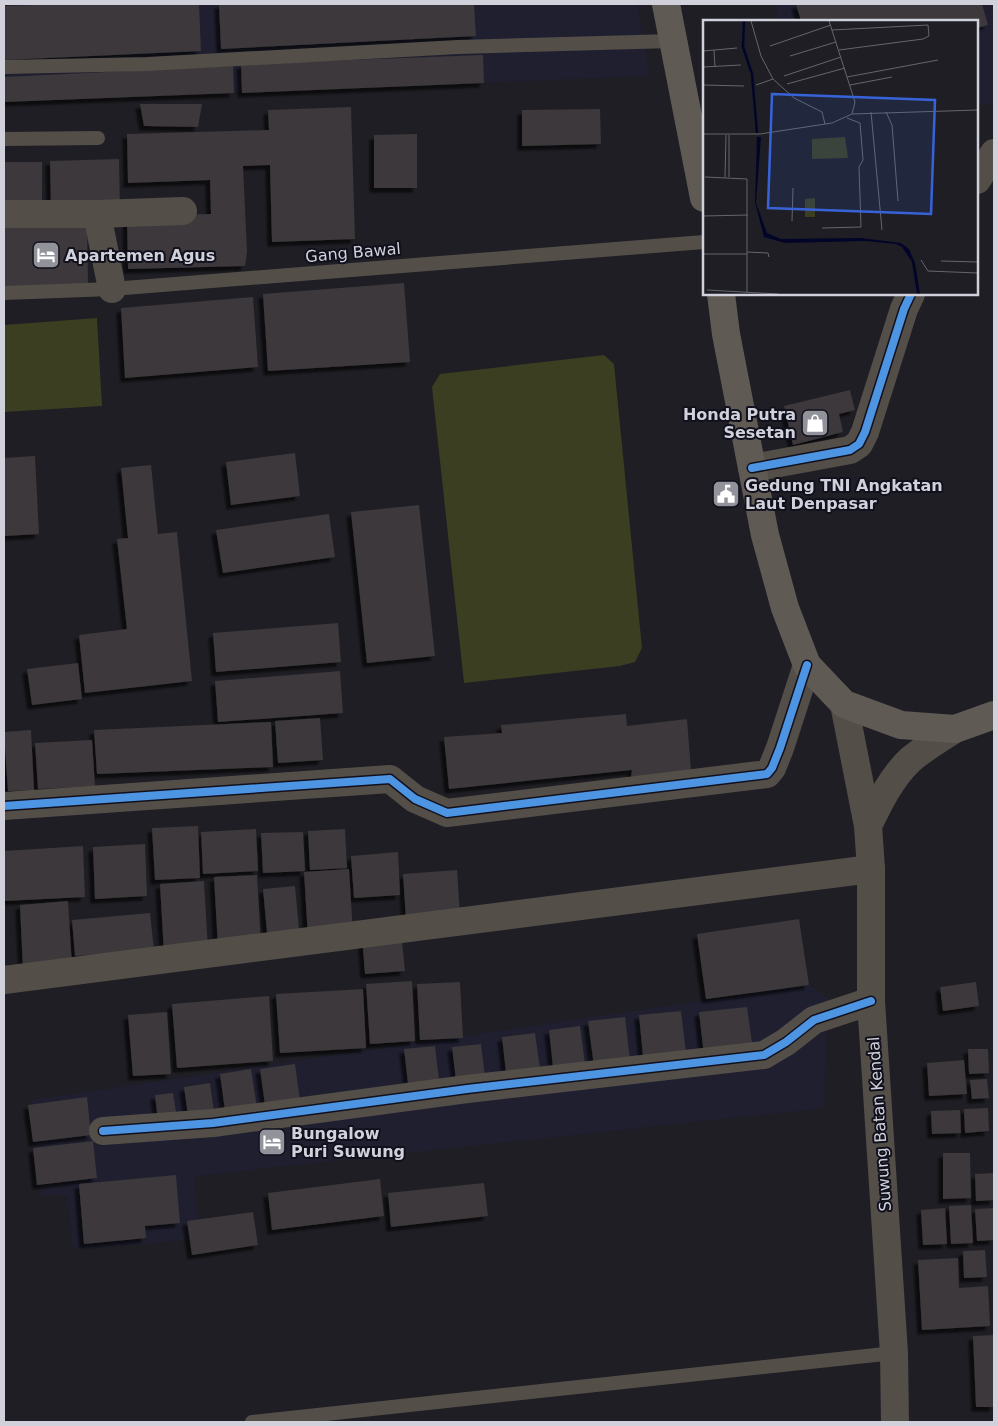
<svg xmlns="http://www.w3.org/2000/svg" width="998" height="1426" font-family="'DejaVu Sans',sans-serif">
  <style>
    .built { fill: #1f1f30 }
    .green { fill: #3b3e21 }
    .building { fill: #3c383a; filter: url(#shadow) }
    .lines { fill: none; stroke-linecap: round; stroke-linejoin: round }
    .service { stroke: #544e49; stroke-width: 14 }
    .minor { stroke: #544e49; stroke-width: 28 }
    .tertiary { stroke: #544e49; stroke-width: 28 }
    .secondary { stroke: #605a54; stroke-width: 28 }
    .cycleway-casing { stroke: #11111e; stroke-width: 11 }
    .cycleway { stroke: #4d94e3; stroke-width: 8 }
    .labels { text-anchor: middle; stroke-width: 4; stroke-linejoin: round; paint-order: stroke }
    .street-label { font-size: 16px; fill: #d0d1da; stroke: #11111e }
    .poi-label { font-size: 16px; font-weight: bold; fill: #d0d1da; stroke: #11111e; text-anchor: start }
    .inset-river { fill: none; stroke: #030528; stroke-width: 2.5 }
    .inset-road { fill: none; stroke: #65666d; stroke-width: 1 }
    .view { fill: #3862d8; fill-opacity: 0.15; stroke: #3862d8; stroke-width: 2.5 }
    .inset-edge { fill: none; stroke: #d0d1da; stroke-width: 2.5 }
  </style>
  <defs>
    <filter id="shadow"><feDropShadow dx="-4.5" dy="4.5" stdDeviation="1" flood-color="#0009"/></filter>
  </defs>
  <rect width="100%" height="100%" fill="#1e1e24"/>
  <path class="built" d="M4 4H637L650 76 4 102Z
    M776 4H994V102L977 106V21H778Z
    M809 985 828 997 824 1108 195 1176 198 1239 73 1250 67 1195H41L31 1100Z"/>
  <path class="green" d="M97 318 102 406 4 412V325Z
    M604 355 614 364 642 648 635 662 620 666 464 683 432 387 440 374Z"/>
  <path class="building" d="M64 4H199L201 51 4 60V6Z
    M219 4H474L476 36 221 49Z
    M796 4H982L988 25 977 28V21H801Z
    M483 55 484 83 242 93 241 64Z
    M233 66 234 93 4 102V77Z
    M140 104H202L198 127 144 126Z
    M351 107 355 239 272 242 270 165 243 166 247 252 245 266 128 269 127 216 211 214 210 180 128 183 127 134 269 130 268 110Z
    M600 109 601 144 522 146V110Z
    M417 134V188H374V135Z
    M119 159 120 208 51 210 50 161Z
    M4 162H42V206H4Z
    M87 222 88 286 4 287V223Z
    M404 283 410 362 268 371 263 294Z
    M253 297 258 367 125 378 121 308Z
    M850 390 855 410 839 414 843 432 793 445 784 406Z
    M295 453 300 496 231 505 226 462Z
    M35 456 39 534 5 536 4 458Z
    M151 465 158 534 177 532 192 681 85 693 79 635 127 629 117 539 128 538 121 468Z
    M419 505 435 656 367 663 351 512Z
    M329 514 335 557 223 573 216 530Z
    M338 623 341 662 216 672 213 633Z
    M78 663 82 699 32 705 27 669Z
    M340 671 343 713 218 722 215 681Z
    M626 714 627 726 687 719 691 770 631 777 632 770 449 789 444 737 502 733 501 725Z
    M320 718 323 760 278 763 275 721Z
    M271 722 273 767 97 774 94 730Z
    M31 730 34 790 8 791 4 732Z
    M92 740 95 786 38 789 35 743Z
    M198 826 200 878 155 880 152 828Z
    M256 829 258 871 203 874 201 832Z
    M345 829 347 868 310 870 308 831Z
    M303 832 305 871 263 873 261 833Z
    M145 844 147 896 95 899 93 847Z
    M83 846 85 897 4 901V851Z
    M398 852 400 895 354 898 351 856Z
    M349 869 353 933 308 937 304 872Z
    M457 870 460 915 406 919 403 874Z
    M257 875 261 945 218 947 214 877Z
    M204 881 208 951 164 953 160 884Z
    M295 886 300 940 268 943 263 889Z
    M68 901 72 966 23 970 20 905Z
    M150 913 154 950 75 956 72 920Z
    M799 919 809 985 706 999 697 934Z
    M401 932 405 971 365 974 362 936Z
    M412 981 415 1041 370 1044 366 984Z
    M460 982 463 1038 420 1040 417 984Z
    M976 982 979 1006 943 1011 940 987Z
    M363 989 366 1048 280 1053 276 994Z
    M269 996 273 1061 177 1068 172 1004Z
    M747 1007 753 1050 704 1055 699 1012Z
    M681 1011 687 1061 644 1066 639 1015Z
    M167 1012 171 1074 133 1076 128 1015Z
    M625 1017 631 1069 595 1074 588 1021Z
    M580 1026 586 1072 554 1076 549 1030Z
    M535 1033 541 1076 507 1081 502 1037Z
    M481 1044 486 1085 457 1088 452 1047Z
    M435 1046 440 1089 409 1092 404 1049Z
    M968 1049H988L989 1073 969 1074Z
    M964 1060 967 1094 929 1096 927 1063Z
    M295 1064 301 1107 266 1112 260 1069Z
    M251 1069 258 1114 226 1118 220 1074Z
    M987 1079 989 1098 972 1099 970 1080Z
    M210 1083 215 1119 189 1122 184 1087Z
    M173 1093 177 1118 158 1121 155 1095Z
    M87 1097 91 1135 33 1142 28 1105Z
    M988 1108 989 1131 965 1133 964 1109Z
    M960 1110 961 1133 932 1134 931 1111Z
    M93 1141 97 1178 37 1185 33 1148Z
    M943 1153H970L971 1198 943 1199Z
    M994 1173V1200L976 1201 975 1174Z
    M176 1175 180 1223 145 1226 146 1238 84 1244 79 1184Z
    M380 1179 384 1216 272 1230 268 1193Z
    M484 1183 488 1216 391 1227 388 1193Z
    M971 1205 973 1243 951 1244 949 1206Z
    M945 1208 947 1244 923 1245 921 1210Z
    M994 1208V1240L977 1241 975 1209Z
    M253 1212 258 1245 192 1255 187 1221Z
    M985 1250 987 1277 964 1278 963 1251Z
    M958 1258 959 1288 988 1286 990 1326 922 1330 918 1260Z
    M994 1335V1407H976L973 1336Z"/>
  <g class="lines">
    <path class="service" d="M4 67 148 64 458 47 673 41
      M4 139 98 138
      M4 293 112 289 704 242
      M252 1422 894 1353"/>
    <path class="minor" d="M977 180 994 153
      M4 214H97L183 211
      M97 214 112 289
      M752 468 850 450 859 444 865 432 904 309 911 294
      M4 806 390 779 415 799 447 813 767 774 772 768 780 748 807 665
      M4 980 871 869
      M103 1131 213 1123 467 1089 764 1055 786 1042 814 1020 871 1001"/>
    <path class="tertiary" d="M844 704 868 826 871 869V1001L894 1353 895 1422
      M868 826C879 803 891 778 910 760 924 748 939 739 955 729"/>
    <path class="secondary" d="M666 4 704 198
      M721 294 726 334 765 535 785 608 807 665 844 704 901 725 955 729 994 715"/>
    <g class="cycleway-casing">
      <path id="cycleway" d="M752 468 850 450 859 444 865 432 904 309 911 294
        M4 806 390 779 415 799 447 813 767 774 772 768 780 748 807 665
        M103 1131 213 1123 467 1089 764 1055 786 1042 814 1020 871 1001"/>
    </g>
    <use href="#cycleway" class="cycleway"/>
  </g>
  <defs>
    <g id="hotel-square" transform="scale(1.4375)"><rect x="-9" y="-9" width="18" height="18" rx="4" fill="#92929a" stroke="#11111e"/><path d="M-6-4.5h1.5V1H6V5H4.5V3h-9V5H-6ZM-4 0a1.8 1.8 0 1 1 3.6 0ZM.5 0V-2.5h3Q6-2.5 6 0Z" fill="#fff"/></g>
    <g id="shop-square" transform="scale(1.4375)"><rect x="-9" y="-9" width="18" height="18" rx="4" fill="#92929a" stroke="#11111e"/><path d="M-5-2.5h2.3a2.7 3.5 0 0 1 5.4 0H5L5.5 6h-11ZM-1.5-2.5h3a1.5 2.3 0 0 0-3 0Z" fill="#fff"/></g>
    <g id="civic-square" transform="scale(1.4375)"><rect x="-9" y="-9" width="18" height="18" rx="4" fill="#92929a" stroke="#11111e"/><path d="M-.6-6.5H3V-4.5H.6V-3L4-1V1h2V6H-6V1h2V-1L-.6-3ZM-1.2 2.5V6h2.4V2.5Z" fill="#fff"/></g>
  </defs>
  <g fill-rule="evenodd">
    <use href="#hotel-square" x="46" y="255"/>
    <use href="#shop-square" x="815" y="423"/>
    <use href="#civic-square" x="726" y="494"/>
    <use href="#hotel-square" x="272" y="1142"/>
  </g>
  <g class="labels">
    <g class="street-label">
      <text transform="translate(353 252) rotate(-5)" y="6">Gang Bawal</text>
      <text transform="translate(879 1124) rotate(-94)" y="6">Suwung Batan Kendal</text>
    </g>
    <g class="poi-label">
      <text x="65" y="261">Apartemen Agus</text>
      <text x="796" y="420" text-anchor="end">Honda Putra<tspan x="796" dy="18">Sesetan</tspan></text>
      <text x="745" y="491">Gedung TNI Angkatan<tspan x="745" dy="18">Laut Denpasar</tspan></text>
      <text x="291" y="1139">Bungalow<tspan x="291" dy="18">Puri Suwung</tspan></text>
    </g>
  </g>
  <g transform="translate(703 20)">
    <rect width="275" height="275" fill="#1e1e24"/>
    <path d="M142 117 145 138 109 139V119ZM112 178V197H102V179Z" fill="#3b3e21"/>
    <path d="M54 117H58L53 183 64 213 78 219 158 218 198 223 206 229 212 243 217 274H214L209 242 199 227 193 224 162 221 82 223 61 217 52 182Z" fill="#030528"/>
    <path class="inset-river" d="M41 1 40 27 49 54 54 113"/>
    <path class="inset-road" d="M48 1 58 36 70 59 91 78 119 92 122 104M129 10 225 5 226 16 220 19 136 30M67 26 128 5M11 30 12 47M0 31 34 28M87 36 133 22M0 47 38 45M81 56 138 37M144 57 235 40M84 64 142 48M0 65 41 66M53 65 70 59M147 65 189 57M168 92 179 210M183 92 189 105 195 181M149 94 275 90M0 114H57L129 103 149 94 152 82 126 1M2 157 44 159V272M22 157 23 115M26 157V115M0 196 45 195M89 201 90 168M119 208 158 207 156 147 160 140 157 103 144 98M44 232 65 233 66 237M0 234H44M218 240 225 251 275 253M238 241 275 242M4 270 75 274"/>
    <path class="view" d="M69 74 232 80 228 194 65 188Z"/>
    <rect width="275" height="275" class="inset-edge"/>
  </g>
  <rect width="998" height="1426" fill="none" stroke="#d0d1da" stroke-width="10"/>
</svg>
